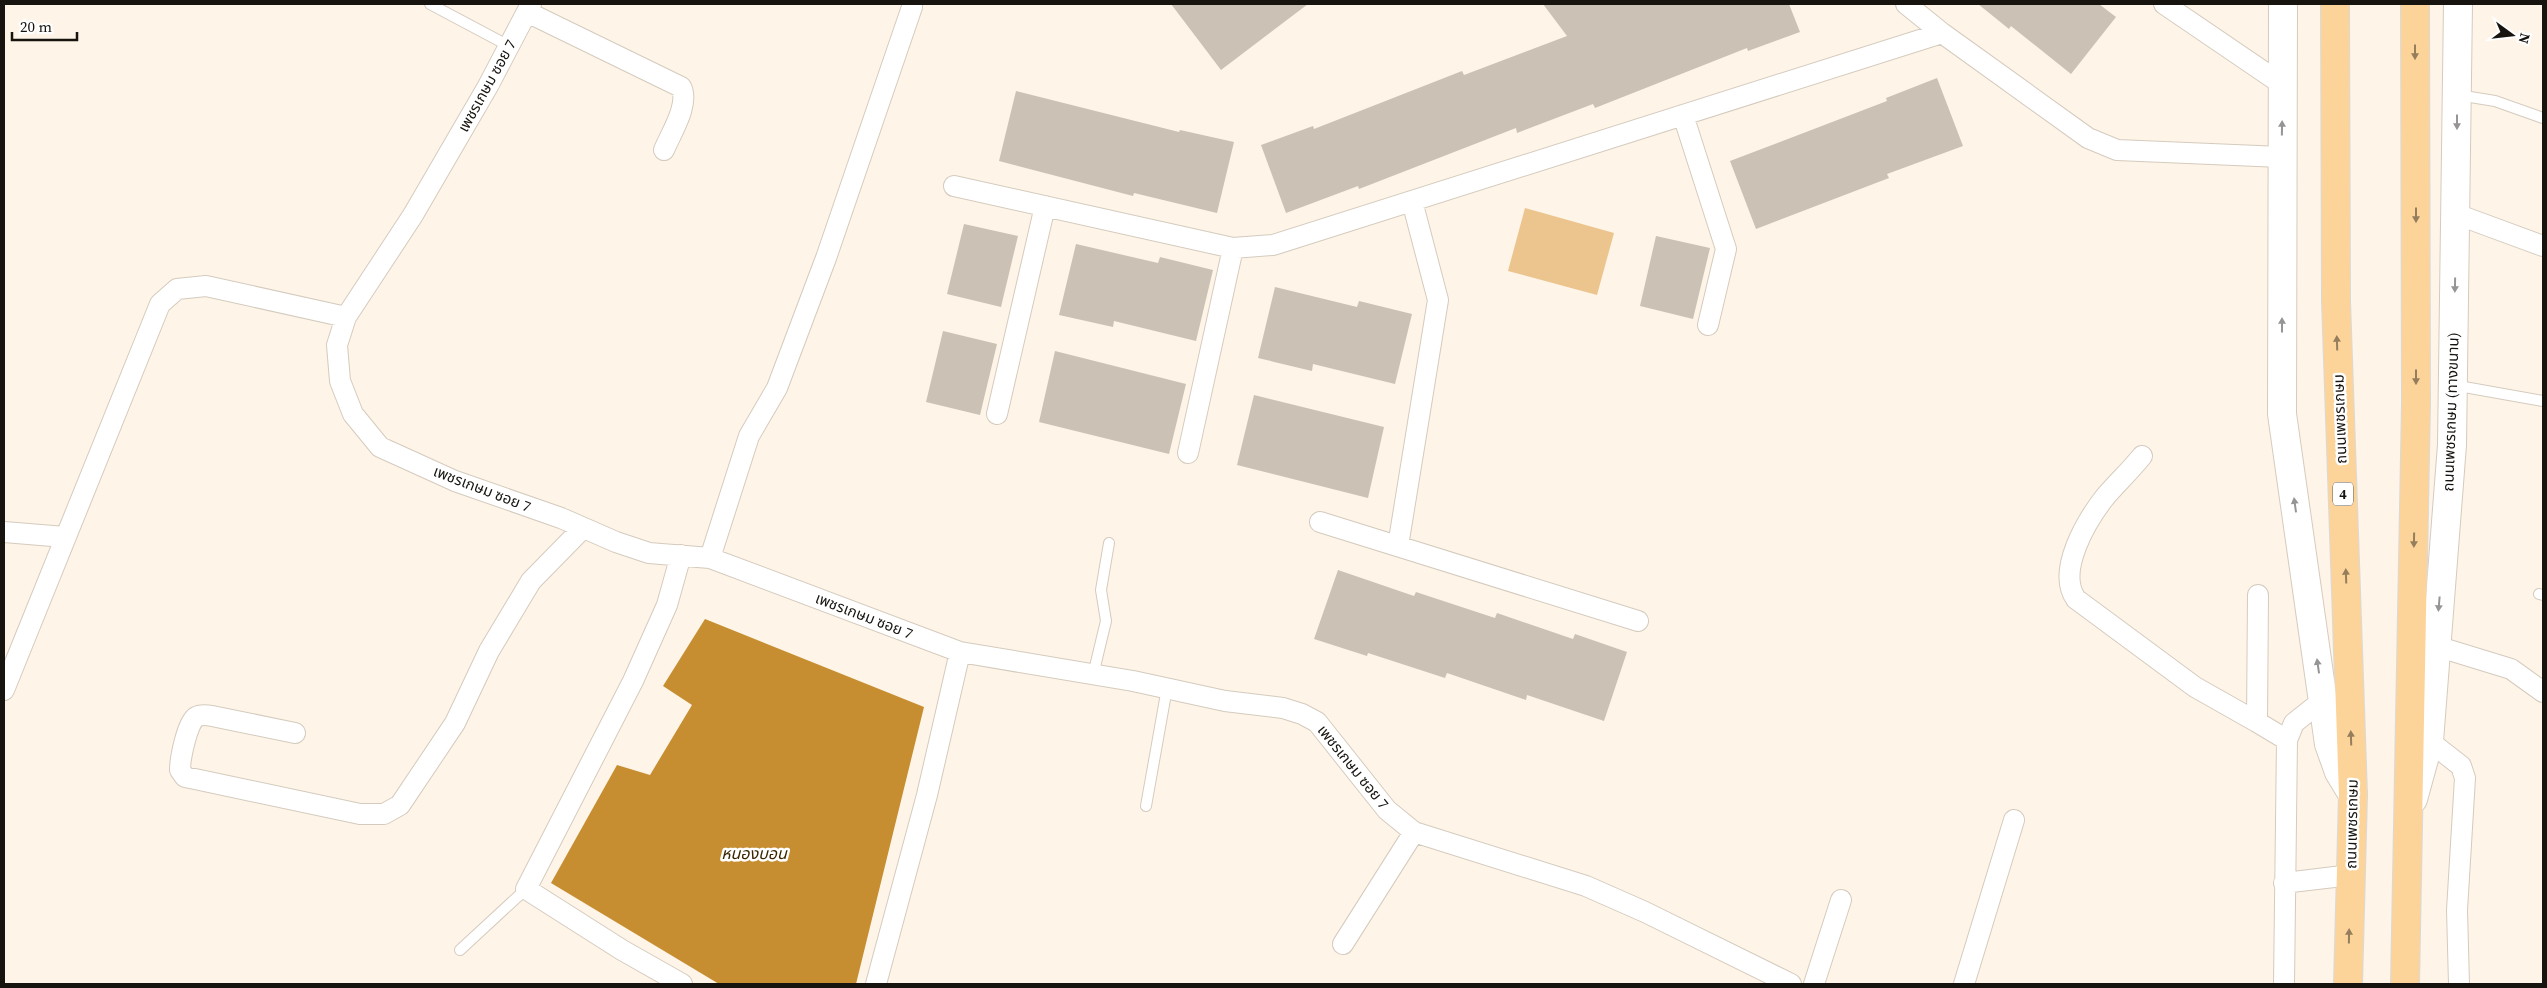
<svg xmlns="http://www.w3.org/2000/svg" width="2547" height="988" font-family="'Source Serif 4','Noto Sans Thai',serif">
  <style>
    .green { fill: #ecc48d }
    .water { fill: #c68e30 }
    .building { fill: #cbc2b5 }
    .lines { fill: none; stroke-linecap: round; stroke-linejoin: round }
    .service-casing { stroke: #d4cbbe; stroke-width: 12 }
    .minor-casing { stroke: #d4cbbe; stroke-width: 22 }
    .secondary-casing { stroke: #d4cbbe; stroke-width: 30 }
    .trunk-casing { stroke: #dad9d9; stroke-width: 30 }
    .service { stroke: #fff; stroke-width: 10 }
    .minor { stroke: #fff; stroke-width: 20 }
    .secondary { stroke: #fff; stroke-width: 28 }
    .trunk { stroke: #fcd49a; stroke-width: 28 }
    .oneway { fill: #957e5c }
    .oneway2 { fill: #979593 }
    .labels { text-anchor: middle; stroke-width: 5; stroke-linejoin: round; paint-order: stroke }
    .shield { fill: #fff; stroke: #5d5a58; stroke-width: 1 }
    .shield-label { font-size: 14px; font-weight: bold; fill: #171410 }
    .street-label { font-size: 15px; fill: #171410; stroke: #fff }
    .water-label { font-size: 16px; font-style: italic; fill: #3b2500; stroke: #fff }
  </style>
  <rect width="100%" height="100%" fill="#fef4e7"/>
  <path class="green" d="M1525 208 1614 233 1597 295 1508 271Z"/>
  <path class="water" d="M705 619 924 707 856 984H719L551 883 617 765 650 775 692 705 663 686Z"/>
  <path class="building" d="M1171 4H1308L1221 70Z
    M1543 4H1789L1800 32 1748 51 1747 48 1595 108 1593 104 1517 133 1516 128 1359 189 1358 186 1286 213 1261 145 1313 126 1314 129 1462 71 1464 75 1567 36Z
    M1978 4H2099L2116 17 2071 74 2011 26 2009 29Z
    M1937 78 1963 146 1887 174 1889 178 1756 229 1730 161 1887 101 1886 98Z
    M1016 91 1179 132 1180 130 1234 142 1217 213 1134 193 1133 196 999 161Z
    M964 224 1018 236 1001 307 947 294Z
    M1656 236 1710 248 1693 319 1640 306Z
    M1076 244 1158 263 1160 257 1213 270 1196 341 1114 321 1113 327 1059 315Z
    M1275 287 1357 307 1359 301 1412 314 1395 384 1313 364 1312 371 1258 358Z
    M943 331 997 344 980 415 926 402Z
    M1055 351 1186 384 1169 454 1039 422Z
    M1254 395 1384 427 1368 498 1237 465Z
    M1338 570 1414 596 1416 592 1495 618 1497 613 1573 639 1575 634 1627 652 1604 721 1527 695 1526 700 1447 673 1445 678 1368 653 1367 656 1314 639Z"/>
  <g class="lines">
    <g class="service-casing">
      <path id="service" d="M430 4 509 46
        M2458 95 2495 101 2543 118
        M2453 385 2543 401
        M2539 594 2543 595
        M1093 675 1106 621 1101 590 1109 543
        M1146 806 1167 688
        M460 950 526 889"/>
    </g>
    <g class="minor-casing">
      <path id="minor" d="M531 4 488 86 413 215 346 317 337 345 340 381 353 414 380 447 455 481 561 518 616 542 649 553 710 558 960 652 1133 681 1225 701 1283 708 1302 714 1317 722 1387 810 1414 832 1586 886 1645 912 1791 984
        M1906 4 1942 33 2088 138 2117 150 2281 157
        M2164 4 2283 85
        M527 12 681 87C690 104 671 133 664 150
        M1683 115 1726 249 1708 325
        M954 186 1233 248 1273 245 1942 33
        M2456 214 2543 246
        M997 414 1045 206
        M1188 453 1233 248
        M2142 456C2130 471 2117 483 2105 497 2087 520 2056 571 2076 599L2195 687 2257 722
        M1320 522 1638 621
        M4 532 65 537
        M1398 546 1438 300 1412 201
        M681 555 667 605 633 681 526 889 622 950 682 984
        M710 558 749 436 777 388 826 258 912 7
        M2258 595 2257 722 2287 740 2284 984
        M2436 646 2511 669 2543 692
        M4 690 160 304 177 289 206 286 346 317
        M295 733 212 716C207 715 201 714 196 717 187 723 180 759 180 770L185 777 195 779 360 814H384L400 805 455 723 489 651 531 581 583 528
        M2287 740 2294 723 2323 700
        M2429 741 2461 766 2465 778 2457 910 2459 984
        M2284 883 2351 875
        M1343 944 1414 832
        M876 984 927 795 960 652
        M1814 984 1841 900
        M1964 984 2014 820"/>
    </g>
    <g class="secondary-casing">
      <path id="secondary" d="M2283 4 2282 414 2329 744 2339 772 2353 795
        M2413 799 2429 741 2452 445 2458 4"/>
    </g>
    <g class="trunk-casing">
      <path id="trunk" d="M2335 4 2336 301 2353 795 2348 984
        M2405 984 2416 403 2415 4"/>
    </g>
    <use href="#service" class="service"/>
    <use href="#minor" class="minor"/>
    <use href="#secondary" class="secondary"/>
    <use href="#trunk" class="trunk"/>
  </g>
  <defs><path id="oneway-solid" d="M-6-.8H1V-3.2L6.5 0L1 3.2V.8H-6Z" transform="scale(1.25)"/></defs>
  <g class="oneway">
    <use href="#oneway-solid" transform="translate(2415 52) rotate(90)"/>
    <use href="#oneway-solid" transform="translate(2416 215) rotate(90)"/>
    <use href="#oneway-solid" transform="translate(2337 343) rotate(-92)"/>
    <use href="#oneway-solid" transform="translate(2416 377) rotate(90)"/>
    <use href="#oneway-solid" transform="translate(2414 540) rotate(91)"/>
    <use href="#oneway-solid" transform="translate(2346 576) rotate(-92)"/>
    <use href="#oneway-solid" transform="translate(2351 738) rotate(-92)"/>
    <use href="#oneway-solid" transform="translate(2349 936) rotate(-89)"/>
  </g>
  <g class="oneway2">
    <use href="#oneway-solid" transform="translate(2457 122) rotate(90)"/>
    <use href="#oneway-solid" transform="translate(2282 128) rotate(-89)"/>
    <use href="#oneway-solid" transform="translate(2455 285) rotate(91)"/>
    <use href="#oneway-solid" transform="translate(2282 325) rotate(-90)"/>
    <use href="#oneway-solid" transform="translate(2295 505) rotate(-98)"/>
    <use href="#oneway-solid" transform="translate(2439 604) rotate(95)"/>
    <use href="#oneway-solid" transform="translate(2318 666) rotate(-98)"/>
  </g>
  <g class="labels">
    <rect class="shield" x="2333" y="482.5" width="20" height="23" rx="4"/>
    <g class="shield-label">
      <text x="2343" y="499">4</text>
    </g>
    <g class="street-label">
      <text transform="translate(487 86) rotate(-61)" y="5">เพชรเกษม ซอย 7</text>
      <text transform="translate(2451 412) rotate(-88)" y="5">ถนนเพชรเกษม (ทางขนาน)</text>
      <text transform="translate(2340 419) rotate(-92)" y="5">ถนนเพชรเกษม</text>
      <text transform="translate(482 489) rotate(21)" y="5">เพชรเกษม ซอย 7</text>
      <text transform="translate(864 616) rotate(21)" y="5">เพชรเกษม ซอย 7</text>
      <text transform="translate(1353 767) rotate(51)" y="5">เพชรเกษม ซอย 7</text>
      <text transform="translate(2352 824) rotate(-89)" y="5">ถนนเพชรเกษม</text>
    </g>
    <g class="water-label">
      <text x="754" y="859">หนองบอน</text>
    </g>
  </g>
  <rect width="2547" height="988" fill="none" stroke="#171410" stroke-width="10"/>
  <g transform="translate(2512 35) rotate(105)" stroke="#ffffff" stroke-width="4" paint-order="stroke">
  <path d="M0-4L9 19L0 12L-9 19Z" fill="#171410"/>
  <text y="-8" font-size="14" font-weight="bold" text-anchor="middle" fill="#171410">N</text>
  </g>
  <path d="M12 32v8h65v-8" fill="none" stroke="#171410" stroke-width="2.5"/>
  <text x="20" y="32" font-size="15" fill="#171410" stroke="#ffffff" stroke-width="4" paint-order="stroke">20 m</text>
</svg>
